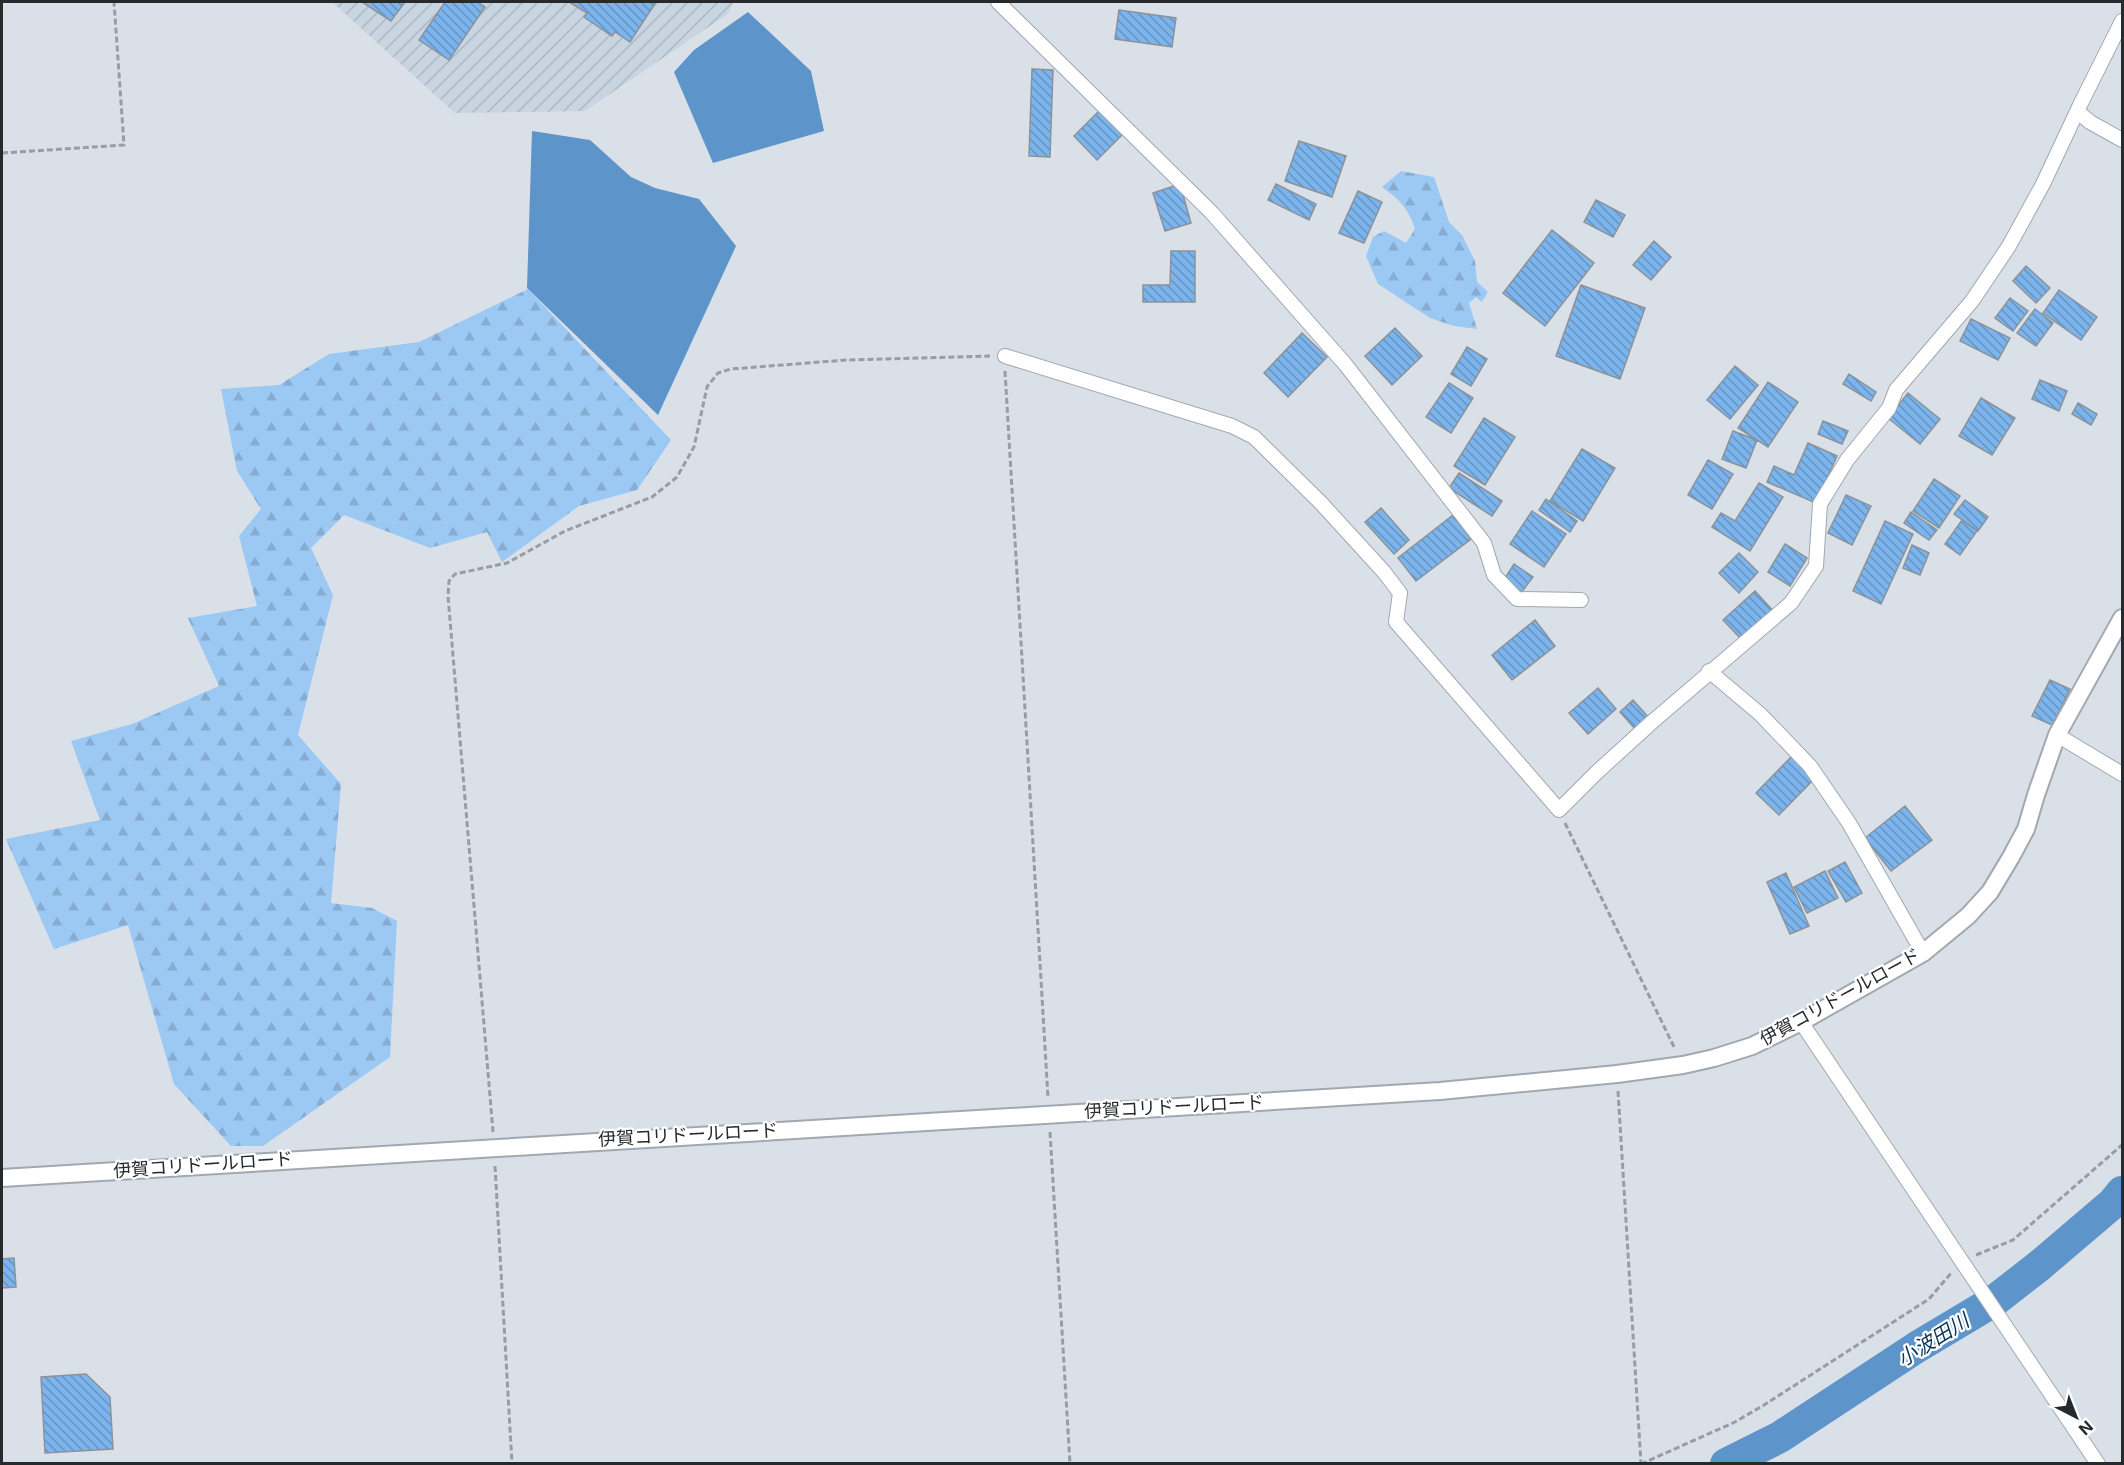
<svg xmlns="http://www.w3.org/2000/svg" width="2124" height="1465" font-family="Inter,'Noto Sans JP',sans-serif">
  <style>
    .industrial { fill: url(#industrial-furrows) }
    .forest { fill: url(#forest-firs) }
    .water { fill: #5d94ca }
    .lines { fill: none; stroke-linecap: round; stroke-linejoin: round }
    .river { stroke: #5d94ca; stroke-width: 32 }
    .building { fill: url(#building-back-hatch); stroke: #8b9299; stroke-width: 1.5 }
    .minor-casing { stroke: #a1a8af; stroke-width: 16 }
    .tertiary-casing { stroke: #a1a8af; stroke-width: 20 }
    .path { stroke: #979da3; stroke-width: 3; stroke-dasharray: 6 3; stroke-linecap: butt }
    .minor { stroke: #fff; stroke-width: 14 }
    .tertiary { stroke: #fff; stroke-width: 16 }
    .labels { text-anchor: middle; stroke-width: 4.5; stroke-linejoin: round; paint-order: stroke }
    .street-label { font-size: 18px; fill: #272a2d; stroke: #fff }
    .water-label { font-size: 20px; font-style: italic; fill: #083357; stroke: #fff }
  </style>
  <defs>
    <pattern id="industrial-furrows" width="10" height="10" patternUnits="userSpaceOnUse" patternTransform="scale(1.5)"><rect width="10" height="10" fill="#c8d5e1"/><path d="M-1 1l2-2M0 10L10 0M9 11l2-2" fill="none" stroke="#acb7c1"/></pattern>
    <pattern id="forest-firs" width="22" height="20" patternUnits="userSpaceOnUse" patternTransform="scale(1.5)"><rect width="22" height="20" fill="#9cc8f4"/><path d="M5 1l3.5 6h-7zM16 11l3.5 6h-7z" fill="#86acd2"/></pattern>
    <pattern id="building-back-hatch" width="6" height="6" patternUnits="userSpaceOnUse" patternTransform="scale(1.5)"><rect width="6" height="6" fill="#7cb5ed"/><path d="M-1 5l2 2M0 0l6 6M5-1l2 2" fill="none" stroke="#6693c0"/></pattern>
  </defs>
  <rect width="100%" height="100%" fill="#d9e0e8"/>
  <path class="industrial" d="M332 2H733L729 13 585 111 455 113Z"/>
  <path class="forest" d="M1401 171 1434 177 1449 222 1462 235 1475 261 1477 282 1488 292 1482 302 1476 297 1469 303 1477 329 1454 326 1430 318 1378 284 1366 256 1373 237 1384 231 1406 243 1415 229C1408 208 1400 200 1382 187Z
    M528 289 671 440 637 490 579 506 502 562 487 532 430 548 344 515 311 548 333 595 298 735 341 784 331 903 372 908 397 921 390 1057 263 1146H231L174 1084 128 925 54 949 6 839 100 820 71 741 132 724 219 686 188 618 257 606 239 536 261 509 237 471 221 389 279 385 329 354 419 342Z"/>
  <path class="water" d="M748 12 811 71 824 131 713 163 674 72 694 50Z
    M532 131 590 140 631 177 655 188 699 199 736 246 658 415 527 288Z"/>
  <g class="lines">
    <path class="river" d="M1726 1464 1780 1437 1917 1347 1994 1301 2039 1266 2113 1203 2122 1192"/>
  </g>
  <path class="building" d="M362 2H405L391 21Z
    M445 2H477L485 7 449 60 419 40Z
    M569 2H656L630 42 615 32 612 36 584 17 587 13Z
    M1119 10 1176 18 1172 47 1115 39Z
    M1032 69 1053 70 1050 157 1029 156Z
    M1100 110 1123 134 1097 160 1074 136Z
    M1299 141 1346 156 1332 197 1285 181Z
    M1180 184 1191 223 1165 231 1153 193Z
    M1276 184 1316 204 1309 220 1268 200Z
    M1358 191 1382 202 1364 243 1339 233Z
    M1596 200 1625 215 1613 237 1584 222Z
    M1552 230 1594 263 1545 326 1503 293Z
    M1654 241 1671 257 1651 280 1633 265Z
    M1171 251H1195V302H1143V285H1170Z
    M2026 266 2050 288 2036 303 2013 281Z
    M1581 285 1645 308 1620 379 1556 356Z
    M2059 290 2097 317 2081 340 2043 313Z
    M2010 298 2028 311 2013 331 1995 318Z
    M2035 309 2053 323 2036 346 2017 333Z
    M1971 319 2010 338 1998 360 1960 341Z
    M1395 328 1422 356 1392 385 1365 356Z
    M1302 333 1327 357 1288 397 1264 373Z
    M1467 347 1487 359 1471 386 1451 374Z
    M1735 366 1758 385 1730 419 1707 400Z
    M1849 374 1876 392 1871 401 1843 384Z
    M2040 380 2067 391 2059 411 2032 399Z
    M1768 382 1798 402 1768 447 1738 428Z
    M1449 383 1473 398 1451 433 1426 417Z
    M1908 393 1940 419 1920 444 1888 418Z
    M1981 398 2015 418 1992 455 1959 436Z
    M2078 403 2097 414 2091 425 2072 414Z
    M1484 418 1515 437 1485 485 1454 466Z
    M1823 421 1848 431 1842 444 1818 434Z
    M1733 431 1757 440 1746 468 1722 459Z
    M1808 443 1837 456 1816 503 1767 482 1774 466 1794 475Z
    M1582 449 1615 468 1583 521 1550 501Z
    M1708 460 1733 474 1712 509 1688 495Z
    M1459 473 1502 501 1492 516 1449 488Z
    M1934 479 1960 496 1939 528 1913 511Z
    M1759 483 1783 497 1750 551 1712 527 1721 513 1735 521Z
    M1846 495 1871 506 1852 545 1828 533Z
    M1546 499 1577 521 1570 532 1539 510Z
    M1965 500 1988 517 1978 531 1954 514Z
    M1381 508 1409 540 1394 554 1365 522Z
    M1532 511 1566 534 1544 567 1510 544Z
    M1911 512 1937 530 1929 540 1904 523Z
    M1453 515 1471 539 1416 581 1398 558Z
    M1962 520 1977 531 1960 555 1945 544Z
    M1885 521 1913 534 1881 604 1853 591Z
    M1785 544 1807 558 1790 586 1768 572Z
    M1912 545 1929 553 1920 575 1903 568Z
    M1739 553 1758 572 1739 593 1719 573Z
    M1514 564 1533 577 1521 593 1503 581Z
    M1755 591 1774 612 1743 641 1723 620Z
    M1535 620 1555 646 1512 680 1492 655Z
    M2050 680 2070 689 2052 725 2032 716Z
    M1598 688 1616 709 1588 734 1569 713Z
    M1633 700 1650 719 1637 731 1620 712Z
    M1792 756 1815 778 1779 815 1756 793Z
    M1905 806 1932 840 1891 871 1865 838Z
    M1845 862 1862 893 1846 902 1828 871Z
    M1825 871 1838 898 1807 913 1794 887Z
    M1786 873 1809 926 1790 934 1767 882Z
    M14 1258 16 1287 2 1288V1259Z
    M86 1374 110 1397 113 1449 45 1453 41 1377Z"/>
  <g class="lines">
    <g class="minor-casing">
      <path id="minor" d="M998 2 1212 213 1345 364 1484 543 1494 575 1517 599 1581 600
        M2078 112 2090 122 2122 140
        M1005 356 1232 426 1254 437 1321 503 1384 572 1400 593 1396 622 1559 810 1596 773 1652 722 1791 603 1816 566 1820 504 1847 460 1889 408 1896 390 1972 301 2009 246 2043 184 2081 103 2122 21
        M1709 671 1760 714 1810 766 1849 823 1923 953
        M2057 735 2122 774
        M1801 1022 2098 1464"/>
    </g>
    <g class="tertiary-casing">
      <path id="tertiary" d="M2 1178 1440 1091 1617 1074 1683 1065 1714 1058 1752 1046 1801 1022 1923 953 1968 916 1990 892 2011 857 2026 829 2036 795 2057 735 2122 618"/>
    </g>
    <path class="path" d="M2 153 124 145 114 2
      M1005 371 1048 1098
      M1565 823 1675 1049
      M1618 1091 1641 1464
      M493 1132 448 596 449 581 455 574 507 563 565 531 652 497 677 477 694 447 707 387 718 373 731 369 846 360 990 356
      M1050 1132 1070 1464
      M495 1166 512 1464
      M1976 1255 2013 1240 2122 1145
      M1641 1464 1735 1422 1764 1405 1929 1299 1952 1272"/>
    <use href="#minor" class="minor"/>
    <use href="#tertiary" class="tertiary"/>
  </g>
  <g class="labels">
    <g class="street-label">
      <text transform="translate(1840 997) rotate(-29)" y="6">伊賀コリドールロード</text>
      <text transform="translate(1174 1107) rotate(-3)" y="6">伊賀コリドールロード</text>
      <text transform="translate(688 1135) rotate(-3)" y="6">伊賀コリドールロード</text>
      <text transform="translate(203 1165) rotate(-4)" y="6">伊賀コリドールロード</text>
    </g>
    <g class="water-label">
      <text transform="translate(1933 1340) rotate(-32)" y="7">小波田川</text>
    </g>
  </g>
  <rect width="2124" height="1465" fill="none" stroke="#272a2d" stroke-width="6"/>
  <g transform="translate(2076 1417) rotate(138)" stroke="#ffffff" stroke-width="4.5" paint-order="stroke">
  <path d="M0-4.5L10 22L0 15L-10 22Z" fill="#272a2d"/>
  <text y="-9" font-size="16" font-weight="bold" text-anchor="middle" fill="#272a2d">N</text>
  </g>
</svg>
